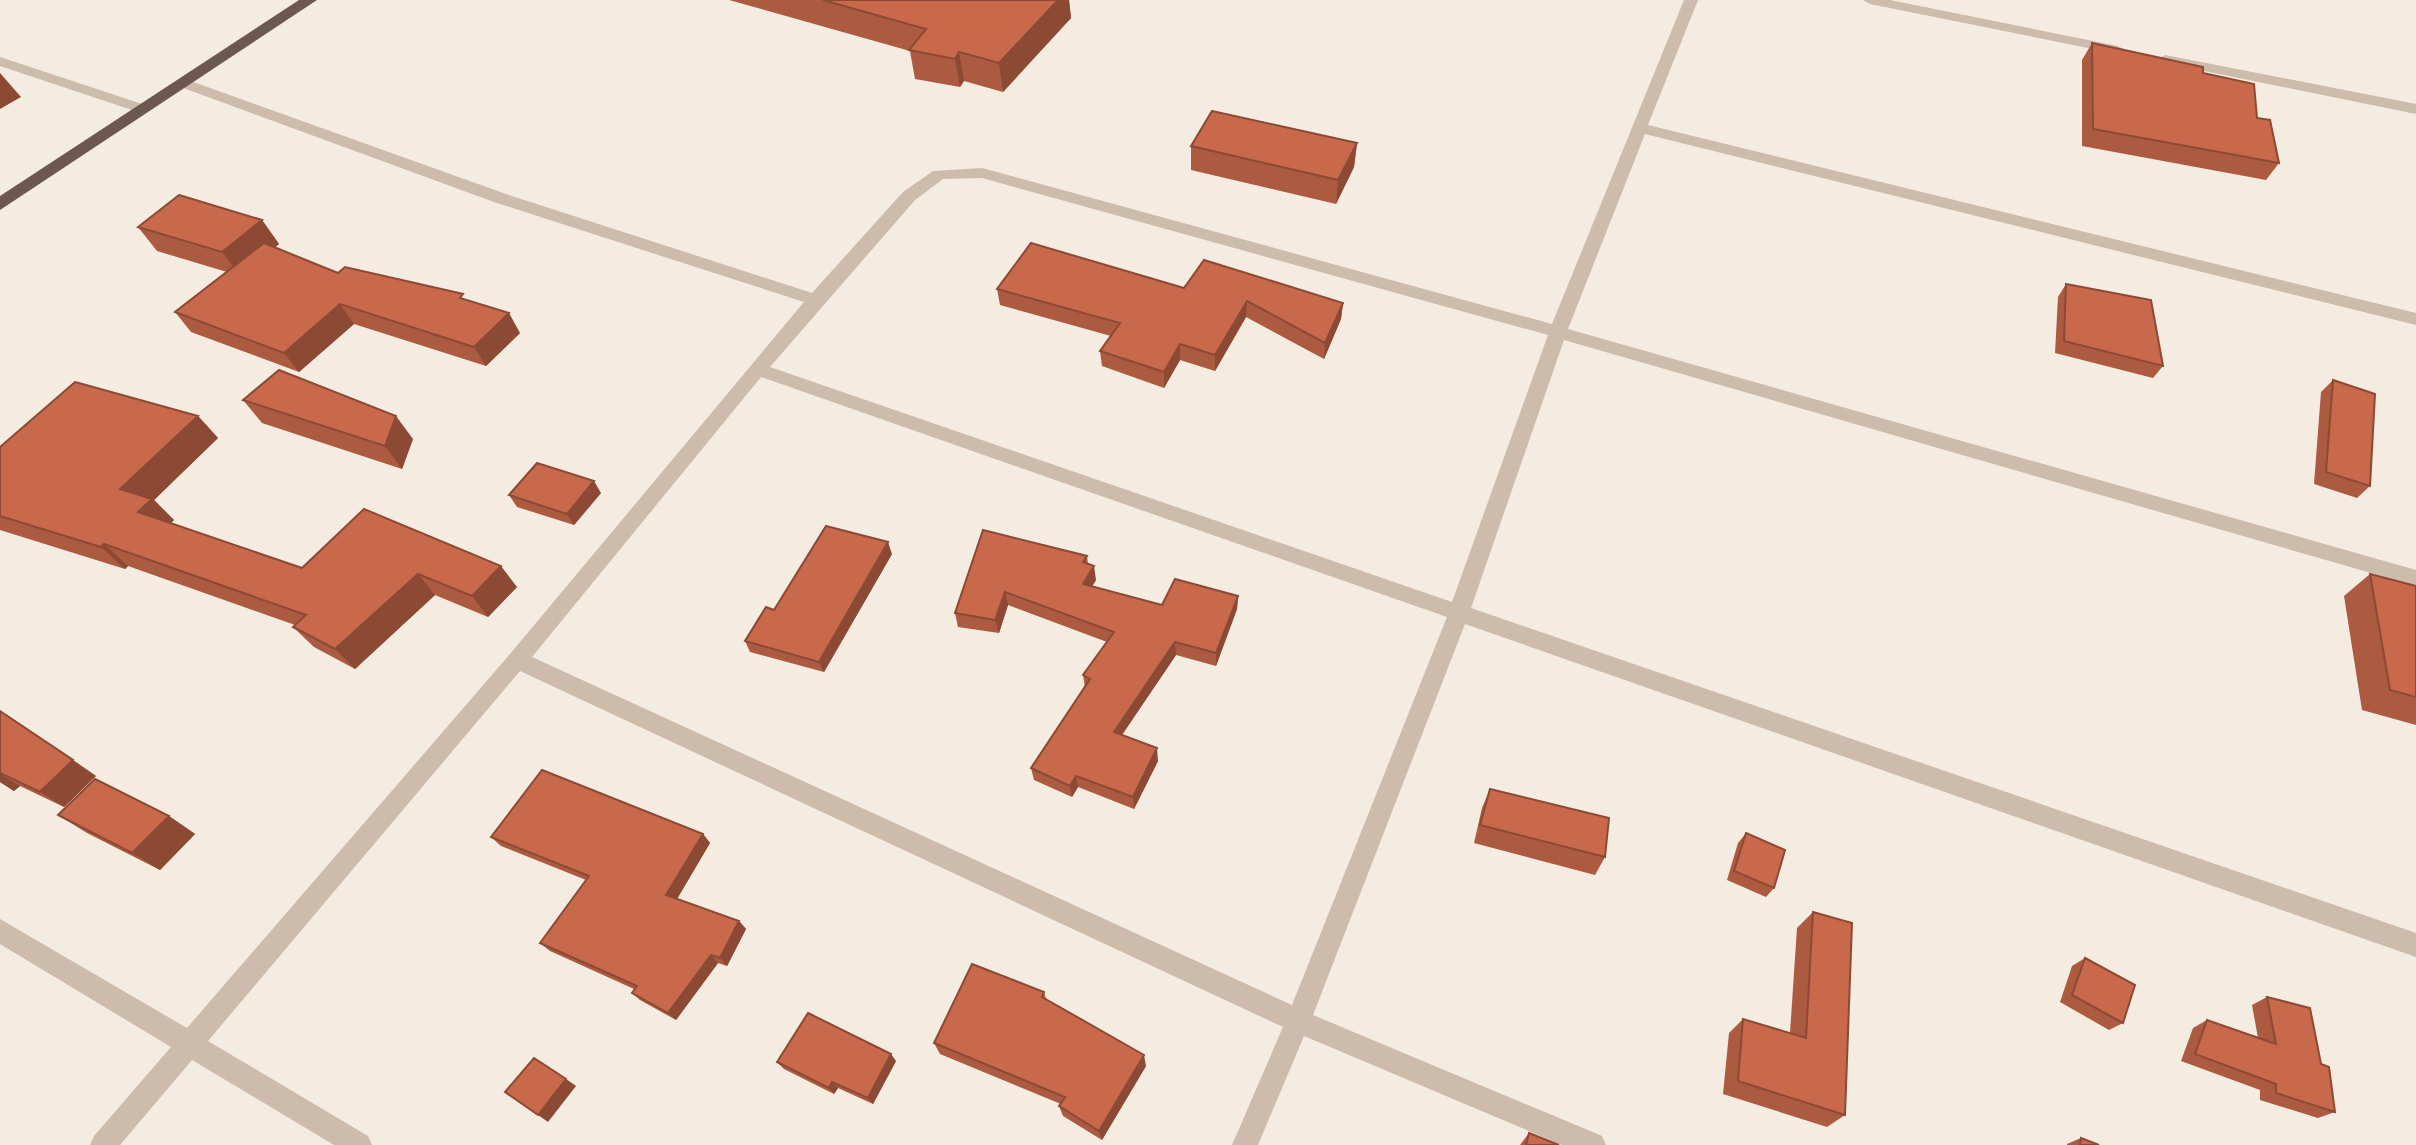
<svg xmlns="http://www.w3.org/2000/svg" width="2416" height="1145" font-family="Rubik,sans-serif">
  <style>
    .lines { fill: none; stroke-linecap: round; stroke-linejoin: round }
    .minor { fill: #cdbbac; fill-rule: evenodd }
    .trunk { fill: #6c584f; fill-rule: evenodd }
    .wall { fill: #ac5a40 }
    .shaded-wall { fill: #8c4a34 }
    .building { fill: #c8694b; stroke: #8c4a34; stroke-width: 2 }
  </style>
  <rect width="100%" height="100%" fill="#f4ebe1"/>
  <g class="lines">
    <path class="minor" d="M1684 0H1698L1648 125 2416 313V325L1645 134 1568 329 2416 570V586L1564 340 1471 608 2416 933V957L1465 624 1313 1015 1602 1136 1606 1145H1562L1304 1036 1258 1145H1232L1283 1027 520 671 208 1041 368 1136 372 1145H334L192 1060 120 1145H90L94 1136 171 1047 0 944V919L187 1028 510 654 804 302 494 202 178 86V80H188L506 194 812 293 903 192 933 171 982 168 1552 324ZM982 178 1548 335 1452 602 770 367 915 200 943 179ZM761 377 1447 617 1292 1005 532 657Z
      M1863 0H1890L2118 46 2125 50 2118 54 1870 4Z
      M2165 55 2416 104V114L2160 62 2158 59Z
      M0 57 148 106 150 109 143 114 138 112 0 66Z"/>
    <path class="trunk" d="M299 0H317L0 210V196Z"/>
  </g>
  <path class="wall" d="M729 0H1069L1071 18 1003 92 964 81 960 87 915 79 910 51Z
    M2092 43 2203 73 2257 118 2279 163 2266 180 2082 146V60Z
    M1357 143 1354 167 1336 204 1191 170V146Z
    M262 220 279 244 275 247 338 273 467 301 520 333 486 366 354 324 299 372 191 332 175 312 227 272 157 251 138 227Z
    M2066 284 2163 366 2153 378 2055 353 2058 297Z
    M1184 288 1343 303 1341 319 1324 359 1246 317 1215 371 1180 360 1164 388 1102 366 1100 351 1111 336 1000 305 997 289Z
    M2333 380 2370 486 2357 498 2314 484 2321 392Z
    M243 400 413 439 402 469 262 423Z
    M198 416 218 438 154 500 174 520 171 523 302 568 364 509 517 587 488 617 435 595 355 669 314 647 293 627 295 625 128 566 125 569 0 530V447Z
    M601 493 574 525 517 507 509 495Z
    M892 554 824 672 750 652 745 641 774 610Z
    M1087 556 1088 564 1096 580 1092 586 1162 605 1238 596 1237 609 1216 666 1176 655 1122 735 1158 761 1134 809 1078 787 1072 797 1034 780 1031 768 1085 687 1083 675 1107 642 1008 605 999 633 958 627 955 613Z
    M2370 574 2416 586V725L2362 710 2344 596Z
    M0 711 96 776 64 807 20 786 14 791 0 782Z
    M1490 789 1605 857 1595 875 1474 843 1482 808Z
    M58 815 169 816 195 834 160 870 87 833Z
    M1746 833 1774 888 1766 897 1727 880 1738 843Z
    M703 834 710 843 677 899 739 921 746 929 727 966 718 963 676 1020 640 1000 632 993 634 989 550 951 540 943 586 880 501 846 491 837Z
    M1813 912 1845 1115 1827 1127 1723 1094 1729 1033 1743 1019 1790 1033 1797 928Z
    M2085 958 2123 1023 2109 1030 2060 1002 2072 966Z
    M1044 992 1046 999 1146 1066 1102 1140 1063 1116 1059 1106 1061 1104 940 1054 934 1043Z
    M2267 997 2321 1064 2335 1112 2318 1118 2260 1100V1090L2181 1061 2193 1028 2207 1020 2258 1038 2252 1005Z
    M896 1061 873 1104 838 1088 834 1094 784 1069 777 1062Z
    M1529 1133 1559 1145H1520Z
    M2081 1138 2099 1145H2067V1144Z"/>
  <path class="shaded-wall" d="M1058 0H1069L1071 18 1003 92 999 63Z
    M959 52 964 81 960 87 955 59Z
    M0 73 21 97 0 109Z
    M1357 143 1354 167 1336 204 1338 180Z
    M262 220 279 244 241 276 222 252Z
    M1247 301 1246 317 1215 371V355Z
    M1343 303 1341 319 1324 359 1325 343Z
    M340 304 354 324 299 372 284 353Z
    M509 313 520 333 486 366 474 347Z
    M1180 344V360L1164 388V372Z
    M198 416 218 438 154 500 174 520 161 533 138 512 120 489Z
    M396 416 413 439 402 469 385 446Z
    M594 481 601 493 574 525 567 514Z
    M888 542 892 554 824 672 819 662Z
    M104 544 128 566 125 569 101 547Z
    M501 566 517 587 488 617 472 596Z
    M1094 566 1096 580 1085 598 1083 584Z
    M418 574 435 595 355 669 335 649Z
    M1005 592 1008 605 999 633 995 620Z
    M1238 596 1237 609 1216 666V653Z
    M1175 642 1176 655 1115 745 1114 732Z
    M1157 748 1158 761 1134 809 1133 797Z
    M73 760 96 776 64 807 40 792Z
    M0 774 20 786 14 791 0 782Z
    M1076 776 1078 787 1072 797 1070 786Z
    M169 816 195 834 160 870 132 853Z
    M703 834 710 843 674 904 666 895Z
    M739 921 746 929 727 966 720 958Z
    M711 955 718 963 676 1020 668 1013Z
    M891 1054 896 1061 873 1104 868 1098Z
    M1144 1055 1146 1066 1102 1140 1099 1131Z
    M566 1079 576 1086 548 1122 538 1115Z
    M832 1082 838 1088 834 1094 829 1088Z"/>
  <path class="building" d="M823 0H1058L999 63 959 52 955 59 909 50 926 29Z
    M2092 43 2203 67V73L2254 84 2257 118 2270 120 2279 163 2093 129Z
    M1212 111 1357 143 1338 180 1191 146Z
    M179 195 262 220 222 252 138 227Z
    M264 243 338 273 345 267 463 294 460 298 509 313 474 347 340 304 284 353 175 312Z
    M1031 243 1184 288 1204 260 1343 303 1325 343 1247 301 1215 355 1180 344 1164 372 1100 351 1120 323 997 289Z
    M2066 284 2151 300 2163 366 2064 341Z
    M279 370 396 416 385 446 243 400Z
    M2333 380 2375 394 2370 486 2326 472Z
    M75 382 198 416 120 489 152 499 138 512 302 568 364 509 501 566 472 596 418 574 335 649 293 627 306 615 104 544 101 547 0 516V447Z
    M537 463 594 481 567 514 509 495Z
    M826 526 888 542 819 662 745 641 766 607 774 610Z
    M983 530 1087 556 1083 562 1094 566 1083 584 1162 605 1175 579 1238 596 1216 653 1175 642 1114 732 1157 748 1133 797 1076 776 1070 786 1031 768 1090 679 1083 675 1114 632 1005 592 995 620 955 613Z
    M2370 574 2416 586V697L2390 690Z
    M0 711 73 760 40 792 0 773Z
    M542 770 703 834 666 895 739 921 720 958 711 955 668 1013 632 993 637 986 540 943 589 876 491 837Z
    M95 779 169 816 132 853 58 815Z
    M1490 789 1609 818 1605 857 1480 825Z
    M1746 833 1785 850 1774 888 1734 871Z
    M1813 912 1852 923 1845 1115 1738 1081 1743 1019 1806 1038Z
    M2085 958 2135 985 2123 1023 2072 995Z
    M972 964 1044 992 1042 997 1144 1055 1099 1131 1059 1106 1065 1097 934 1043Z
    M2267 997 2310 1008 2321 1064 2329 1067 2335 1112 2276 1093V1084L2195 1054 2207 1020 2276 1044Z
    M808 1013 891 1054 868 1098 832 1082 829 1088 777 1062Z
    M534 1058 566 1079 538 1115 505 1092Z
    M1529 1133 1559 1145H1526Z
    M2081 1138 2099 1145H2080Z"/>
</svg>
